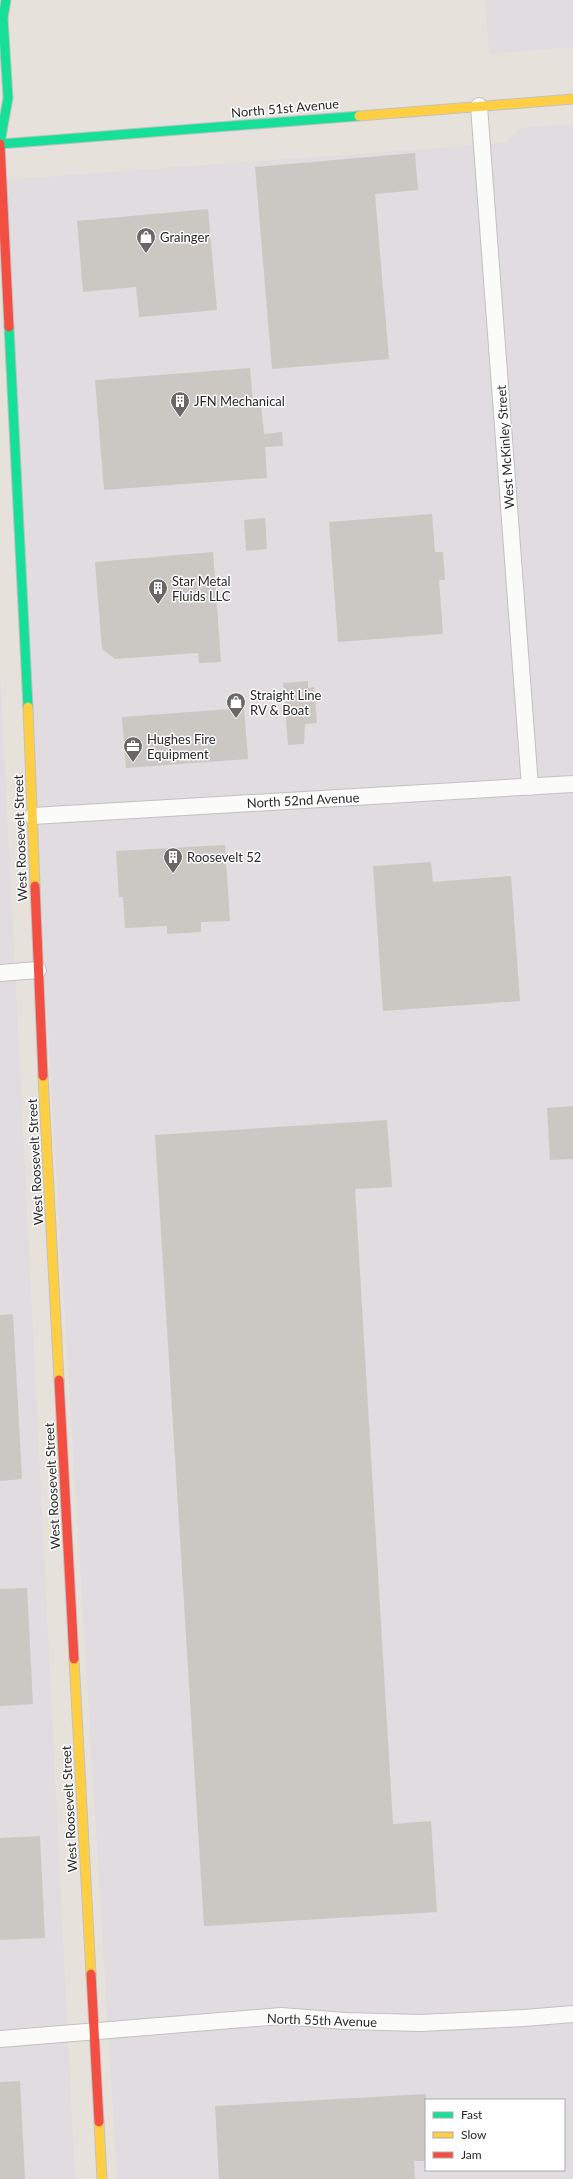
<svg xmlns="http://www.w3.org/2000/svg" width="573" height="2179" font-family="Lato,sans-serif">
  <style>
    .industrial { fill: #e0dcdf; fill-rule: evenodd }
    .building { fill: #cbc8c3 }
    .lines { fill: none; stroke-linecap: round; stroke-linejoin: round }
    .street-casing { stroke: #c2c1c2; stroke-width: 18 }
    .fast-casing { stroke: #c2c1c2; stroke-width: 11 }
    .slow-casing { stroke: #c2c1c2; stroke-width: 11 }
    .jam-casing { stroke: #c2c1c2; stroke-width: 11 }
    .street { stroke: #fbfbfa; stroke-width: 16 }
    .fast { stroke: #16e098; stroke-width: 9 }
    .slow { stroke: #ffcf43; stroke-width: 9 }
    .jam { stroke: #f24e42; stroke-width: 9 }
    .labels { text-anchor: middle; stroke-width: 3; stroke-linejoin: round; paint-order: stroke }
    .street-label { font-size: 13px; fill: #272727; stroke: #fff }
    .poi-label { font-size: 13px; fill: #272727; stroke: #fff; text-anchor: start }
  </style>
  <rect width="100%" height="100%" fill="#e6e2db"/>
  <path class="industrial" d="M485 0H573V47L489 54Z
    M573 124V2179H117L52 1104 2 180 505 143 520 128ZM426 2100H564V2170H426Z
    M0 670 22 1108 75 2179H0Z"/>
  <path class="building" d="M415 153 418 190 375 194 389 359 272 369 255 167Z
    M208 209 217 310 139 317 136 287 83 292 77 221Z
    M250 368 253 403H261L264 434 282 432 283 446 265 447 267 478 104 490 95 380Z
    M432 514 435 552H443L445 580H439L443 634 338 642 329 522Z
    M265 518 267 549 246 551 244 520Z
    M213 552 221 662 199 663 198 653 115 659 102 649 95 562Z
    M308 681V688L314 687 317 723 305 724 304 744 288 745 283 683Z
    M244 708 248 759 126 768 122 717Z
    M225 845 230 921 201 922V932L167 934V926L125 928 123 897H119L116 851Z
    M431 862 433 882 511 876 520 1001 383 1011 373 866Z
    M573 1106V1159L550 1160 547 1108Z
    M387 1120 392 1187 355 1189 393 1824 431 1821 437 1912 204 1926 155 1135Z
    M13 1314 22 1479 0 1481V1315Z
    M27 1588 33 1704 0 1706V1589Z
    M40 1836 45 1938 0 1940V1838Z
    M20 2081 25 2179H0V2082Z
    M426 2094V2161H414L415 2179H219L215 2106Z"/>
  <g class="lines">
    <g class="street-casing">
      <path id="street" d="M479 106 530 787
        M33 816 573 784
        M0 973 38 970
        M0 2039 281 2016 345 2021 420 2023 524 2018 573 2014"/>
    </g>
    <g class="fast-casing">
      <path id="fast" d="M0 143 8 98 3 18 6 0
        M0 144 359 116
        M9 327 28 707"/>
    </g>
    <g class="slow-casing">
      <path id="slow" d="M359 116 573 99
        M28 707 35 886
        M43 1076 59 1380
        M74 1659 91 1974
        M99 2122 102 2179"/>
    </g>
    <g class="jam-casing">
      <path id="jam" d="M0 144 9 327
        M35 886 43 1076
        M59 1380 74 1659
        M91 1974 99 2122"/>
    </g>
    <use href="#street" class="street"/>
    <use href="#fast" class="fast"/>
    <use href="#slow" class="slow"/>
    <use href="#jam" class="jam"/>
  </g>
  <defs>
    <g id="shop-pin" transform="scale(1)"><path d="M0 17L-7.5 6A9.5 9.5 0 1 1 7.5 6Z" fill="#6a6866" stroke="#fff"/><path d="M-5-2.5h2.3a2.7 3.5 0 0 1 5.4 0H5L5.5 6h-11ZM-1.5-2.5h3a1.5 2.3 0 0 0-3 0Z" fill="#fff"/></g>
    <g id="building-pin" transform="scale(1)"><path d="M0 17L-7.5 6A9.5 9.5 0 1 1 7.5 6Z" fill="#6a6866" stroke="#fff"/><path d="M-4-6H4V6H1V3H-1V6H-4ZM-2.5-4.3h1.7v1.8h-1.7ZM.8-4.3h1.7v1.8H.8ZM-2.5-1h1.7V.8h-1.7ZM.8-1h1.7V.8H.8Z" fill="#fff"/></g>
    <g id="office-pin" transform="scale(1)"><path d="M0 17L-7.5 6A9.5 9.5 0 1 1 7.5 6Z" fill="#6a6866" stroke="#fff"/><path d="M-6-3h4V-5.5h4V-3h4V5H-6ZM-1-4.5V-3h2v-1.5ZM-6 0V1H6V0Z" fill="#fff"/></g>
  </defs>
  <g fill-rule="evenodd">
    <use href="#shop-pin" x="146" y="237"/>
    <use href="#building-pin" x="180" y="401"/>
    <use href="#building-pin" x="158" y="588"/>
    <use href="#shop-pin" x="236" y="702"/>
    <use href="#office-pin" x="133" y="746"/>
    <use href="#building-pin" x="173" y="857"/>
  </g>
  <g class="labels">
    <g class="street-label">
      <text transform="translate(285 108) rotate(-5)" y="5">North 51st Avenue</text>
      <text transform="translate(505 447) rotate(-94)" y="5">West McKinley Street</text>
      <text transform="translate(303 800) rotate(-3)" y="5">North 52nd Avenue</text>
      <text transform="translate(20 838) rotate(-92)" y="5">West Roosevelt Street</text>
      <text transform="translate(35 1162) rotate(-93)" y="5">West Roosevelt Street</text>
      <text transform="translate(52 1486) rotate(-93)" y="5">West Roosevelt Street</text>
      <text transform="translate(69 1809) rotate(-93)" y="5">West Roosevelt Street</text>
      <text transform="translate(322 2020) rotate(2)" y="5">North 55th Avenue</text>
    </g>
    <g class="poi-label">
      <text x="160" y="242">Grainger</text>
      <text x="194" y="406">JFN Mechanical</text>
      <text x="172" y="586">Star Metal<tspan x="172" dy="15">Fluids LLC</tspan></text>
      <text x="250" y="700">Straight Line<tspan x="250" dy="15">RV &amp; Boat</tspan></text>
      <text x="147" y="744">Hughes Fire<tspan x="147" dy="15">Equipment</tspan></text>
      <text x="187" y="862">Roosevelt 52</text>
    </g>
  </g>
  <rect x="425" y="2099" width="140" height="72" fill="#ffffff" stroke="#a9a9a9"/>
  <rect x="433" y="2112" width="20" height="6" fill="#16e098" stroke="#a9a9a9"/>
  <text x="461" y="2119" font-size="12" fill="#272727">Fast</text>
  <rect x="433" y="2132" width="20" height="6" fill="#ffcf43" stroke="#a9a9a9"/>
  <text x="461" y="2139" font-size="12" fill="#272727">Slow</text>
  <rect x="433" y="2152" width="20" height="6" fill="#f24e42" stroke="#a9a9a9"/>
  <text x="461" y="2159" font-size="12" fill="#272727">Jam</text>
</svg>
